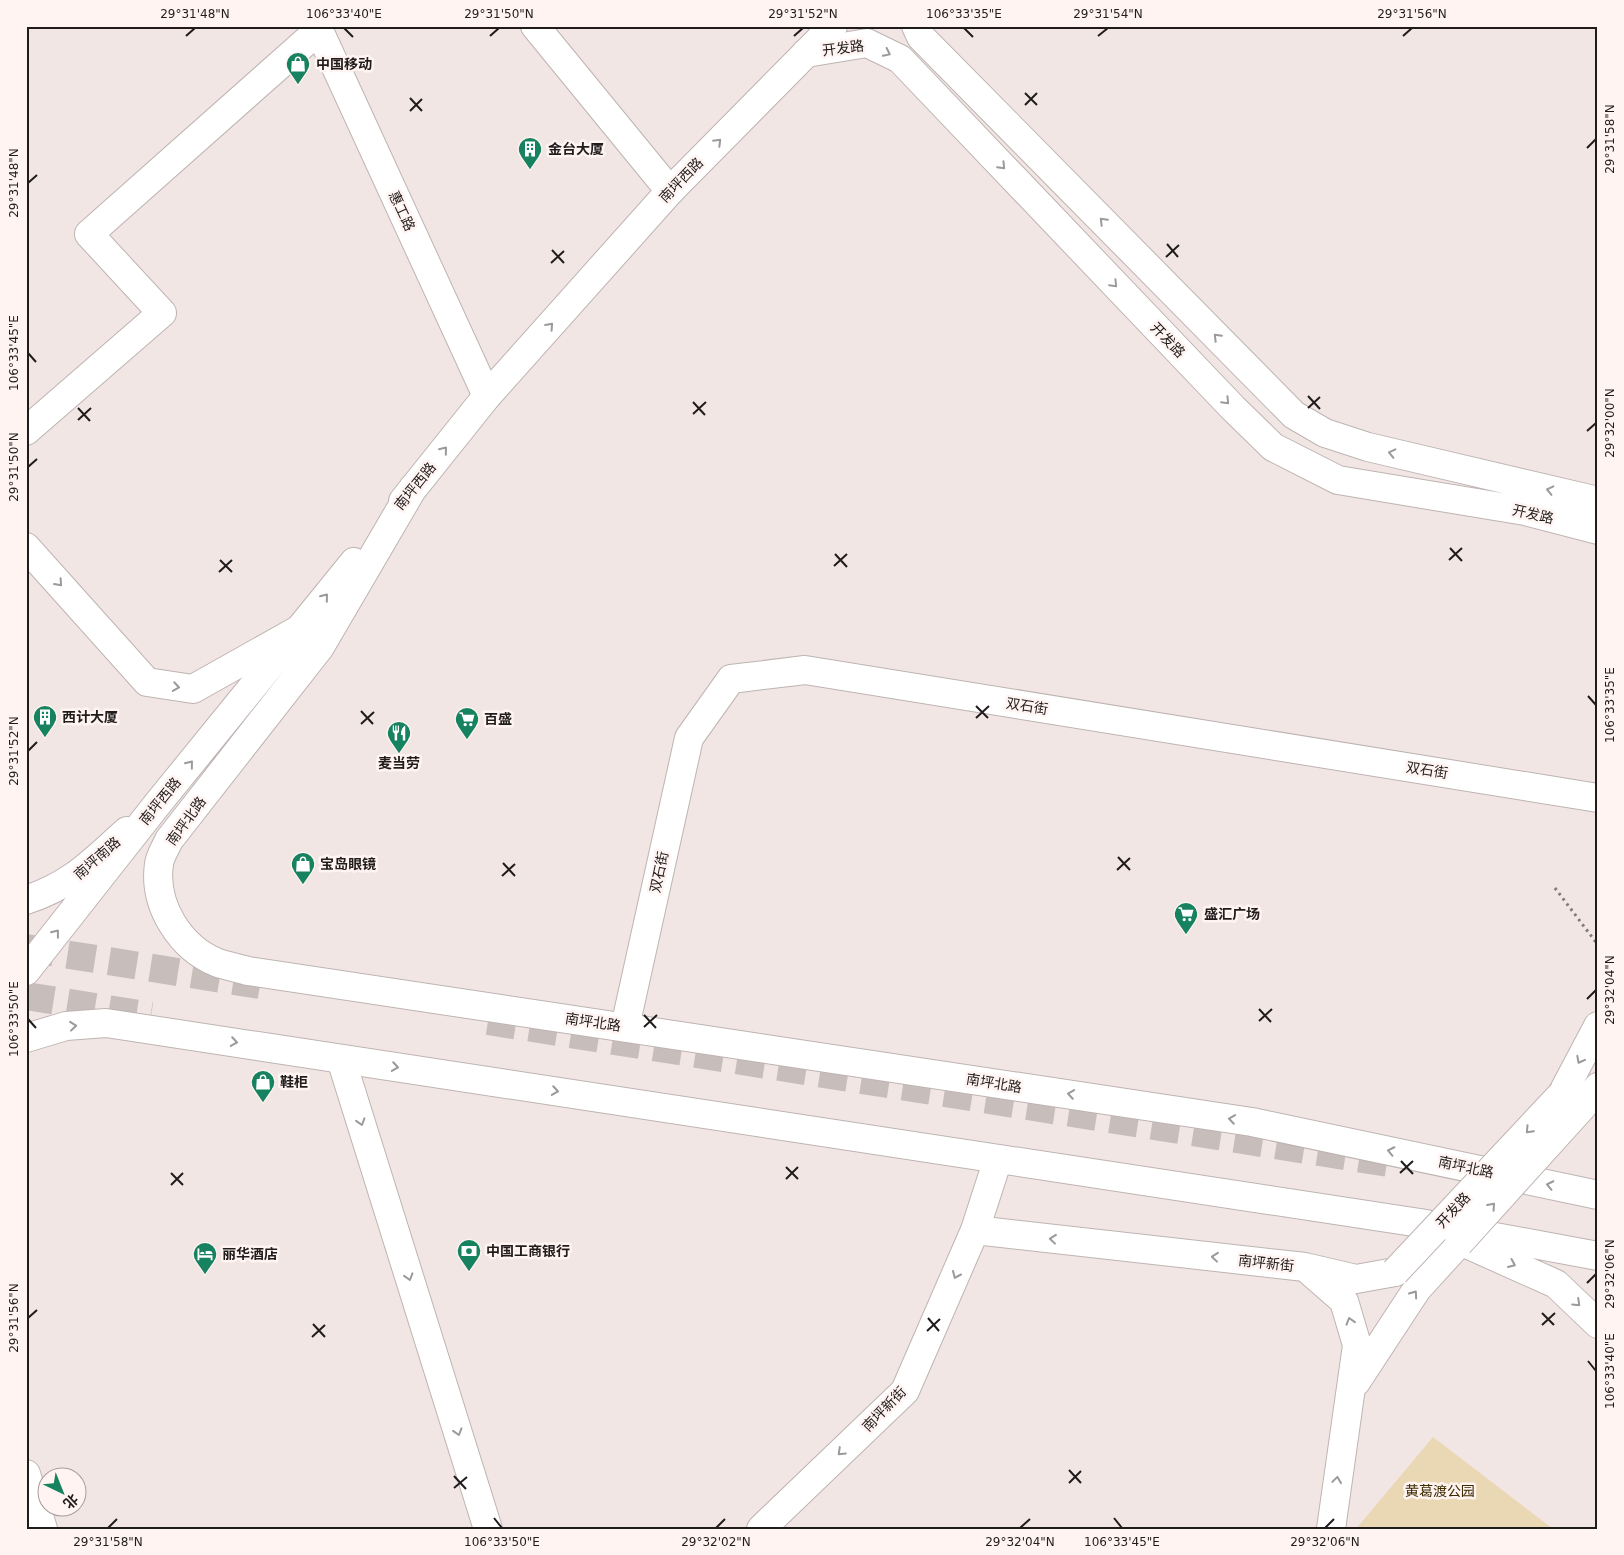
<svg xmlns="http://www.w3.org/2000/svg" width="1624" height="1555" font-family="'DejaVu Sans','Noto Sans SC',sans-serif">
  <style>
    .green { fill: #ead7b3 }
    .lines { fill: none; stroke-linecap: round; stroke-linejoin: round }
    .trunk-tunnel { stroke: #c7bebc; stroke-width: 28; stroke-dasharray: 28 14; stroke-linecap: butt }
    .minor-casing { stroke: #beb4b2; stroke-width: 30 }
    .tertiary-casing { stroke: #beb4b2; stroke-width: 30 }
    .primary-casing { stroke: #beb4b2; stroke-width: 30 }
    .path { stroke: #817a79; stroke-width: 3; stroke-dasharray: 2.5 4; stroke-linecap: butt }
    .minor { stroke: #fff; stroke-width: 28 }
    .tertiary { stroke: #fff; stroke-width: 28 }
    .primary { stroke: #fff; stroke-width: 28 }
    .tertiary-bridge-casing { stroke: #beb4b2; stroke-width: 30; stroke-linecap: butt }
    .tertiary-bridge { stroke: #fff; stroke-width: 28 }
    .oneway { stroke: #9b9999 }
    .ticks { fill: none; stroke: #201c1c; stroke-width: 2 }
    .labels { text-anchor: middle; stroke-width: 5; stroke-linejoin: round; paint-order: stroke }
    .street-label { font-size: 14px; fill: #201c1c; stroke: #fff4f2 }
    .poi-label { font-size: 14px; font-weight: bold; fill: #201c1c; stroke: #fff4f2; text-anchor: start }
    .park-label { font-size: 14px; fill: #3c2a00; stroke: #fff4f2 }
    .neatline { fill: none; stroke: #201c1c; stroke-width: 2 }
    .ticks-label { font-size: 12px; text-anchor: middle; fill: #201c1c }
  </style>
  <rect width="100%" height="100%" fill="#f1e6e4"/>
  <path class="green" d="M1433 1437 1553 1529H1356Z"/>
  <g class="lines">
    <path class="trunk-tunnel" d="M26 948 260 985
      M26 996 151 1016
      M488 1021 1389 1163"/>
    <g class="minor-casing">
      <path id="minor" d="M317 26 487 396
        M535 26 670 191
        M26 431 162 313 89 234 319 30
        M625 1027 689 738 731 679 805 670 1598 798
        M341 1059 488 1529
        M26 1474 43 1529"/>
    </g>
    <g class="tertiary-casing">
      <path id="tertiary" d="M916 26 921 37 1294 415 1325 433 1368 447 1598 501
        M806 53 867 43 900 59 1233 408 1273 447 1338 480 1525 511 1598 530
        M26 547 147 682 193 689 298 630
        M26 900C72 885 92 862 127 831
        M1562 1094 1598 1026
        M1582 1107 1598 1087
        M975 1230 1305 1267 1344 1301 1357 1345 1331 1529
        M1309 1268 1356 1279 1395 1272
        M1356 1382 1417 1289 1459 1243
        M761 1529 905 1391 975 1230 998 1159"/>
    </g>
    <g class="primary-casing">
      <path id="primary" d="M413 488 320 647 169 840C166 847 160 856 159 864 153 905 180 948 218 963 227 966 238 968 248 971L1252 1122 1598 1195
        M403 501 487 396 670 191 833 26
        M26 971 159 802 354 562
        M26 1038 66 1026 106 1023 1420 1223 1598 1256
        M1460 1241 1556 1284 1598 1324"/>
    </g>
    <path class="path" d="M1555 888 1598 945"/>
    <use href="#minor" class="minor"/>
    <use href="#tertiary" class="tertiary"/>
    <use href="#primary" class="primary"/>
    <g class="tertiary-bridge-casing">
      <path id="tertiary-bridge" d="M1459 1243 1582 1107
        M1395 1272 1562 1094"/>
    </g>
    <use href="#tertiary-bridge" class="tertiary-bridge"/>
  </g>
  <defs><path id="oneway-chevron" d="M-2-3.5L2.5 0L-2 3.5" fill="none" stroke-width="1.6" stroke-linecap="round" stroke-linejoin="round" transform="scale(1.25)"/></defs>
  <g class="oneway">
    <use href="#oneway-chevron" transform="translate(887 53) rotate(26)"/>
    <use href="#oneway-chevron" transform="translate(718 142) rotate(-45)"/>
    <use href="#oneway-chevron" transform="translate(1002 166) rotate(46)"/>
    <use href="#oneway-chevron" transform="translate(1103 221) rotate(-135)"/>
    <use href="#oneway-chevron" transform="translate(1114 284) rotate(46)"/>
    <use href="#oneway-chevron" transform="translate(550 326) rotate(-48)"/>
    <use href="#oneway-chevron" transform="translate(1217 337) rotate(-135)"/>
    <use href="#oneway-chevron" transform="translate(1226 401) rotate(46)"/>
    <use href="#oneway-chevron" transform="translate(444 450) rotate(-51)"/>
    <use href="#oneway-chevron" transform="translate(1392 453) rotate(-167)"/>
    <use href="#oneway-chevron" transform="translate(1550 490) rotate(-167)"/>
    <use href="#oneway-chevron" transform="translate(59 583) rotate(48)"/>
    <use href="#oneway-chevron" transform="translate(325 597) rotate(-51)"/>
    <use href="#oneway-chevron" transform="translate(176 687) rotate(9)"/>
    <use href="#oneway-chevron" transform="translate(190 764) rotate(-51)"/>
    <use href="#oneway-chevron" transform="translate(56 933) rotate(-52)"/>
    <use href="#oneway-chevron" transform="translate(73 1026) rotate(-6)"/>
    <use href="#oneway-chevron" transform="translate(234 1042) rotate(9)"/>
    <use href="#oneway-chevron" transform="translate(1580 1060) rotate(118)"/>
    <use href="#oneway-chevron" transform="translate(395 1067) rotate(9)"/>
    <use href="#oneway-chevron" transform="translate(555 1091) rotate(9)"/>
    <use href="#oneway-chevron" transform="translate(1071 1094) rotate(-171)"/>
    <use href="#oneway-chevron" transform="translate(1232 1119) rotate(-171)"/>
    <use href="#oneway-chevron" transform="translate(361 1122) rotate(73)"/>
    <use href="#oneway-chevron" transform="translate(1529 1130) rotate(133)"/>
    <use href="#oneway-chevron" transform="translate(1391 1151) rotate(-168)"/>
    <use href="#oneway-chevron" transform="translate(1550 1185) rotate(-168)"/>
    <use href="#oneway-chevron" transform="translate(1492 1206) rotate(-48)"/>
    <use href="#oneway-chevron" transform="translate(1053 1239) rotate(-174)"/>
    <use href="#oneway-chevron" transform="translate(1215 1257) rotate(-174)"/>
    <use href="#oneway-chevron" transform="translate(1512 1264) rotate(24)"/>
    <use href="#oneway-chevron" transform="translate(956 1275) rotate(114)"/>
    <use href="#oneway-chevron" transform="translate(409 1277) rotate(73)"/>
    <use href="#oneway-chevron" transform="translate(1414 1294) rotate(-55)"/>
    <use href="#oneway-chevron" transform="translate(1577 1303) rotate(43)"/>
    <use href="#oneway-chevron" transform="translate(1350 1321) rotate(-107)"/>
    <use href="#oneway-chevron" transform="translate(458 1432) rotate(73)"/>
    <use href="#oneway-chevron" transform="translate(841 1452) rotate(136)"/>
    <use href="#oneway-chevron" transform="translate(1337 1480) rotate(-82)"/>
  </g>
  <path class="ticks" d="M344 28 353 37M964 28 973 37M186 36 195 28M490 36 499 28M794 36 803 28M1098 36 1108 28M1403 36 1412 28M1025 93 1037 105M410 98 422 111M1025 105 1037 93M410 111 422 99M1587 148 1596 139M28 183 37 175M1167 244 1178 257M552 250 564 263M1166 257 1179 245M551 263 564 251M28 353 36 362M1308 396 1320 409M693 402 705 415M78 408 90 421M1308 408 1320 397M693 414 706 402M78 420 91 408M1587 431 1596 423M28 467 37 459M1450 548 1462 561M835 554 847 567M220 560 232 572M1449 560 1462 548M834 566 847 554M219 572 232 560M1588 696 1596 705M976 706 988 718M361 711 373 724M976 718 989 706M361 724 374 712M28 751 37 742M1118 857 1130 870M503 863 515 876M1117 870 1130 858M502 876 515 864M1587 999 1596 990M1259 1009 1271 1022M644 1015 656 1028M28 1019 36 1028M1259 1021 1272 1009M644 1027 657 1015M1401 1161 1413 1174M786 1167 798 1179M171 1173 183 1185M1400 1173 1413 1161M786 1179 798 1167M171 1185 183 1173M1587 1283 1596 1274M1542 1313 1554 1325M28 1318 37 1310M928 1318 939 1331M313 1324 325 1337M1542 1325 1555 1313M927 1331 940 1319M312 1337 325 1325M1588 1361 1596 1371M1069 1470 1081 1483M454 1476 466 1489M1069 1483 1081 1471M454 1488 467 1477M494 1518 502 1528M1114 1518 1122 1528M108 1528 117 1519M716 1528 725 1519M1020 1528 1030 1519M1325 1528 1334 1519"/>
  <defs>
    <g id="shop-pin" transform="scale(1.25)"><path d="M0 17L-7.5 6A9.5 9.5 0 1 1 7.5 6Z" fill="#16825f" stroke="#fff4f2"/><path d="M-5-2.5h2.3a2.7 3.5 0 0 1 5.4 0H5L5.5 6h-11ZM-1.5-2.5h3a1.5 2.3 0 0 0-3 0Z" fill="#fff"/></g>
    <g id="building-pin" transform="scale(1.25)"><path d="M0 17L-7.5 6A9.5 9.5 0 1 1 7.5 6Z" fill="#16825f" stroke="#fff4f2"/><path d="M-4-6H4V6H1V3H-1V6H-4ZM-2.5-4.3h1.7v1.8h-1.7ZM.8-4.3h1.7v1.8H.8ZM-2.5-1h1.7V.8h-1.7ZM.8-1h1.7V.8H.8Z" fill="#fff"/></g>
    <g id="supermarket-pin" transform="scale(1.25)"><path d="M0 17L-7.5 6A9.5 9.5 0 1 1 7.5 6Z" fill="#16825f" stroke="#fff4f2"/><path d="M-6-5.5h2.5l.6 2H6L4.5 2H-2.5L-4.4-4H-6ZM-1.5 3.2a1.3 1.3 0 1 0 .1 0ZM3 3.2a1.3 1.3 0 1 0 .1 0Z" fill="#fff"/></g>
    <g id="restaurant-pin" transform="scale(1.25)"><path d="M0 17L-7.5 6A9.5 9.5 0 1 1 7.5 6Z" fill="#16825f" stroke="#fff4f2"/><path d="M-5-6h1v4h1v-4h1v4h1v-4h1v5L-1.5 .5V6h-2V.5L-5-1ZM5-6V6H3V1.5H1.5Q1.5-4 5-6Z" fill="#fff"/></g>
    <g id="bank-pin" transform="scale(1.25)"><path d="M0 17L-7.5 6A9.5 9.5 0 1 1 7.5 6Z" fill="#16825f" stroke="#fff4f2"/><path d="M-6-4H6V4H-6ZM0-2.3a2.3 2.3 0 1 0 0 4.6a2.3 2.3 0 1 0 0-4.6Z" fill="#fff"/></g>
    <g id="hotel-pin" transform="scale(1.25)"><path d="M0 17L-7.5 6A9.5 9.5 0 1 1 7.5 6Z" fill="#16825f" stroke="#fff4f2"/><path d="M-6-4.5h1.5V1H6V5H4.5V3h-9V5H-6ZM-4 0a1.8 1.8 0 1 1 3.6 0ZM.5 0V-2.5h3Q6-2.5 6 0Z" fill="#fff"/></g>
  </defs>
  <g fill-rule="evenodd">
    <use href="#shop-pin" x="298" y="64"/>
    <use href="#building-pin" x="530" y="149"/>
    <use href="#building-pin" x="45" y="717"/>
    <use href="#supermarket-pin" x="467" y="719"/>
    <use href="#restaurant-pin" x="399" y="733"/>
    <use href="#shop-pin" x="303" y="864"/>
    <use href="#supermarket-pin" x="1186" y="914"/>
    <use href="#shop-pin" x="263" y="1082"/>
    <use href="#bank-pin" x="469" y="1251"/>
    <use href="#hotel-pin" x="205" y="1254"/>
  </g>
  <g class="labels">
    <g class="street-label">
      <text transform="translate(843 48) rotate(-7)" y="5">开发路</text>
      <text transform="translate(681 180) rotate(-46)" y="5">南坪西路</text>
      <text transform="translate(402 211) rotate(65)" y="5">惠工路</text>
      <text transform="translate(1168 340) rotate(46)" y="5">开发路</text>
      <text transform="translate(415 486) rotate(-51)" y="5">南坪西路</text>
      <text transform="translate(1533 514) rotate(13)" y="5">开发路</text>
      <text transform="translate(1027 706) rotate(9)" y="5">双石街</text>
      <text transform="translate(1427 770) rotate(9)" y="5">双石街</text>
      <text transform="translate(160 801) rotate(-51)" y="5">南坪西路</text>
      <text transform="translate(186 821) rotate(-54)" y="5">南坪北路</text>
      <text transform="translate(97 858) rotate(-41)" y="5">南坪南路</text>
      <text transform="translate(659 872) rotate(-78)" y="5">双石街</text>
      <text transform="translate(593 1022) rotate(8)" y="5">南坪北路</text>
      <text transform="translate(994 1083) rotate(9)" y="5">南坪北路</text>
      <text transform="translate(1466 1167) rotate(12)" y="5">南坪北路</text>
      <text transform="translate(1453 1210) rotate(-47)" y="5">开发路</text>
      <text transform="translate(1266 1263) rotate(6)" y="5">南坪新街</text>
      <text transform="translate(884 1409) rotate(-46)" y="5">南坪新街</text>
    </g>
    <g class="poi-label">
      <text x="316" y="69">中国移动</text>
      <text x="548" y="154">金台大厦</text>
      <text x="62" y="722">西计大厦</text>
      <text x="484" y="724">百盛</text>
      <text x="399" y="768" text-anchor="middle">麦当劳</text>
      <text x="320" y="869">宝岛眼镜</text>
      <text x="1204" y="919">盛汇广场</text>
      <text x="280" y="1087">鞋柜</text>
      <text x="486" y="1256">中国工商银行</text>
      <text x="222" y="1259">丽华酒店</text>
    </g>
    <g class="park-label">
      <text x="1440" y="1496">黄葛渡公园</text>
    </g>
  </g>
  <rect width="1624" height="1555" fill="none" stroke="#fff4f2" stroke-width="55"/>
  <g transform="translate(62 1492) rotate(137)"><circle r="24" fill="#fff4f2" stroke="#a69e9c"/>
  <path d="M0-4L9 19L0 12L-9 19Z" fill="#16825f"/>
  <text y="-8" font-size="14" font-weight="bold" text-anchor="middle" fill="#201c1c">北</text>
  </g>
  <rect x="28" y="28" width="1568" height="1500" class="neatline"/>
  <g class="ticks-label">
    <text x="195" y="18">29°31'48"N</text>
    <text x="344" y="18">106°33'40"E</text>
    <text x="499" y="18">29°31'50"N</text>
    <text x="803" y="18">29°31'52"N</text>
    <text x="964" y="18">106°33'35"E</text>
    <text x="1108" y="18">29°31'54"N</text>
    <text x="1412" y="18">29°31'56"N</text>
    <text transform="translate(1610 139) rotate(-90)" y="4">29°31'58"N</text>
    <text transform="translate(14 183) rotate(-90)" y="4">29°31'48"N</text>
    <text transform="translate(14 353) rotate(-90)" y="4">106°33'45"E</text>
    <text transform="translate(1610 423) rotate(-90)" y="4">29°32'00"N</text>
    <text transform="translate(14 467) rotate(-90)" y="4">29°31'50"N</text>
    <text transform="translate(1610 705) rotate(-90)" y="4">106°33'35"E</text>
    <text transform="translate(14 751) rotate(-90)" y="4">29°31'52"N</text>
    <text transform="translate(1610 990) rotate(-90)" y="4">29°32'04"N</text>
    <text transform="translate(14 1019) rotate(-90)" y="4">106°33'50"E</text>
    <text transform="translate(1610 1274) rotate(-90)" y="4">29°32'06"N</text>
    <text transform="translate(14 1318) rotate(-90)" y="4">29°31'56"N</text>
    <text transform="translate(1610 1371) rotate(-90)" y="4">106°33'40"E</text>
    <text x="108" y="1546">29°31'58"N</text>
    <text x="502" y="1546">106°33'50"E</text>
    <text x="716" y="1546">29°32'02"N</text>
    <text x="1020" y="1546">29°32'04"N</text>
    <text x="1122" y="1546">106°33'45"E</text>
    <text x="1325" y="1546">29°32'06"N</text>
  </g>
</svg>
